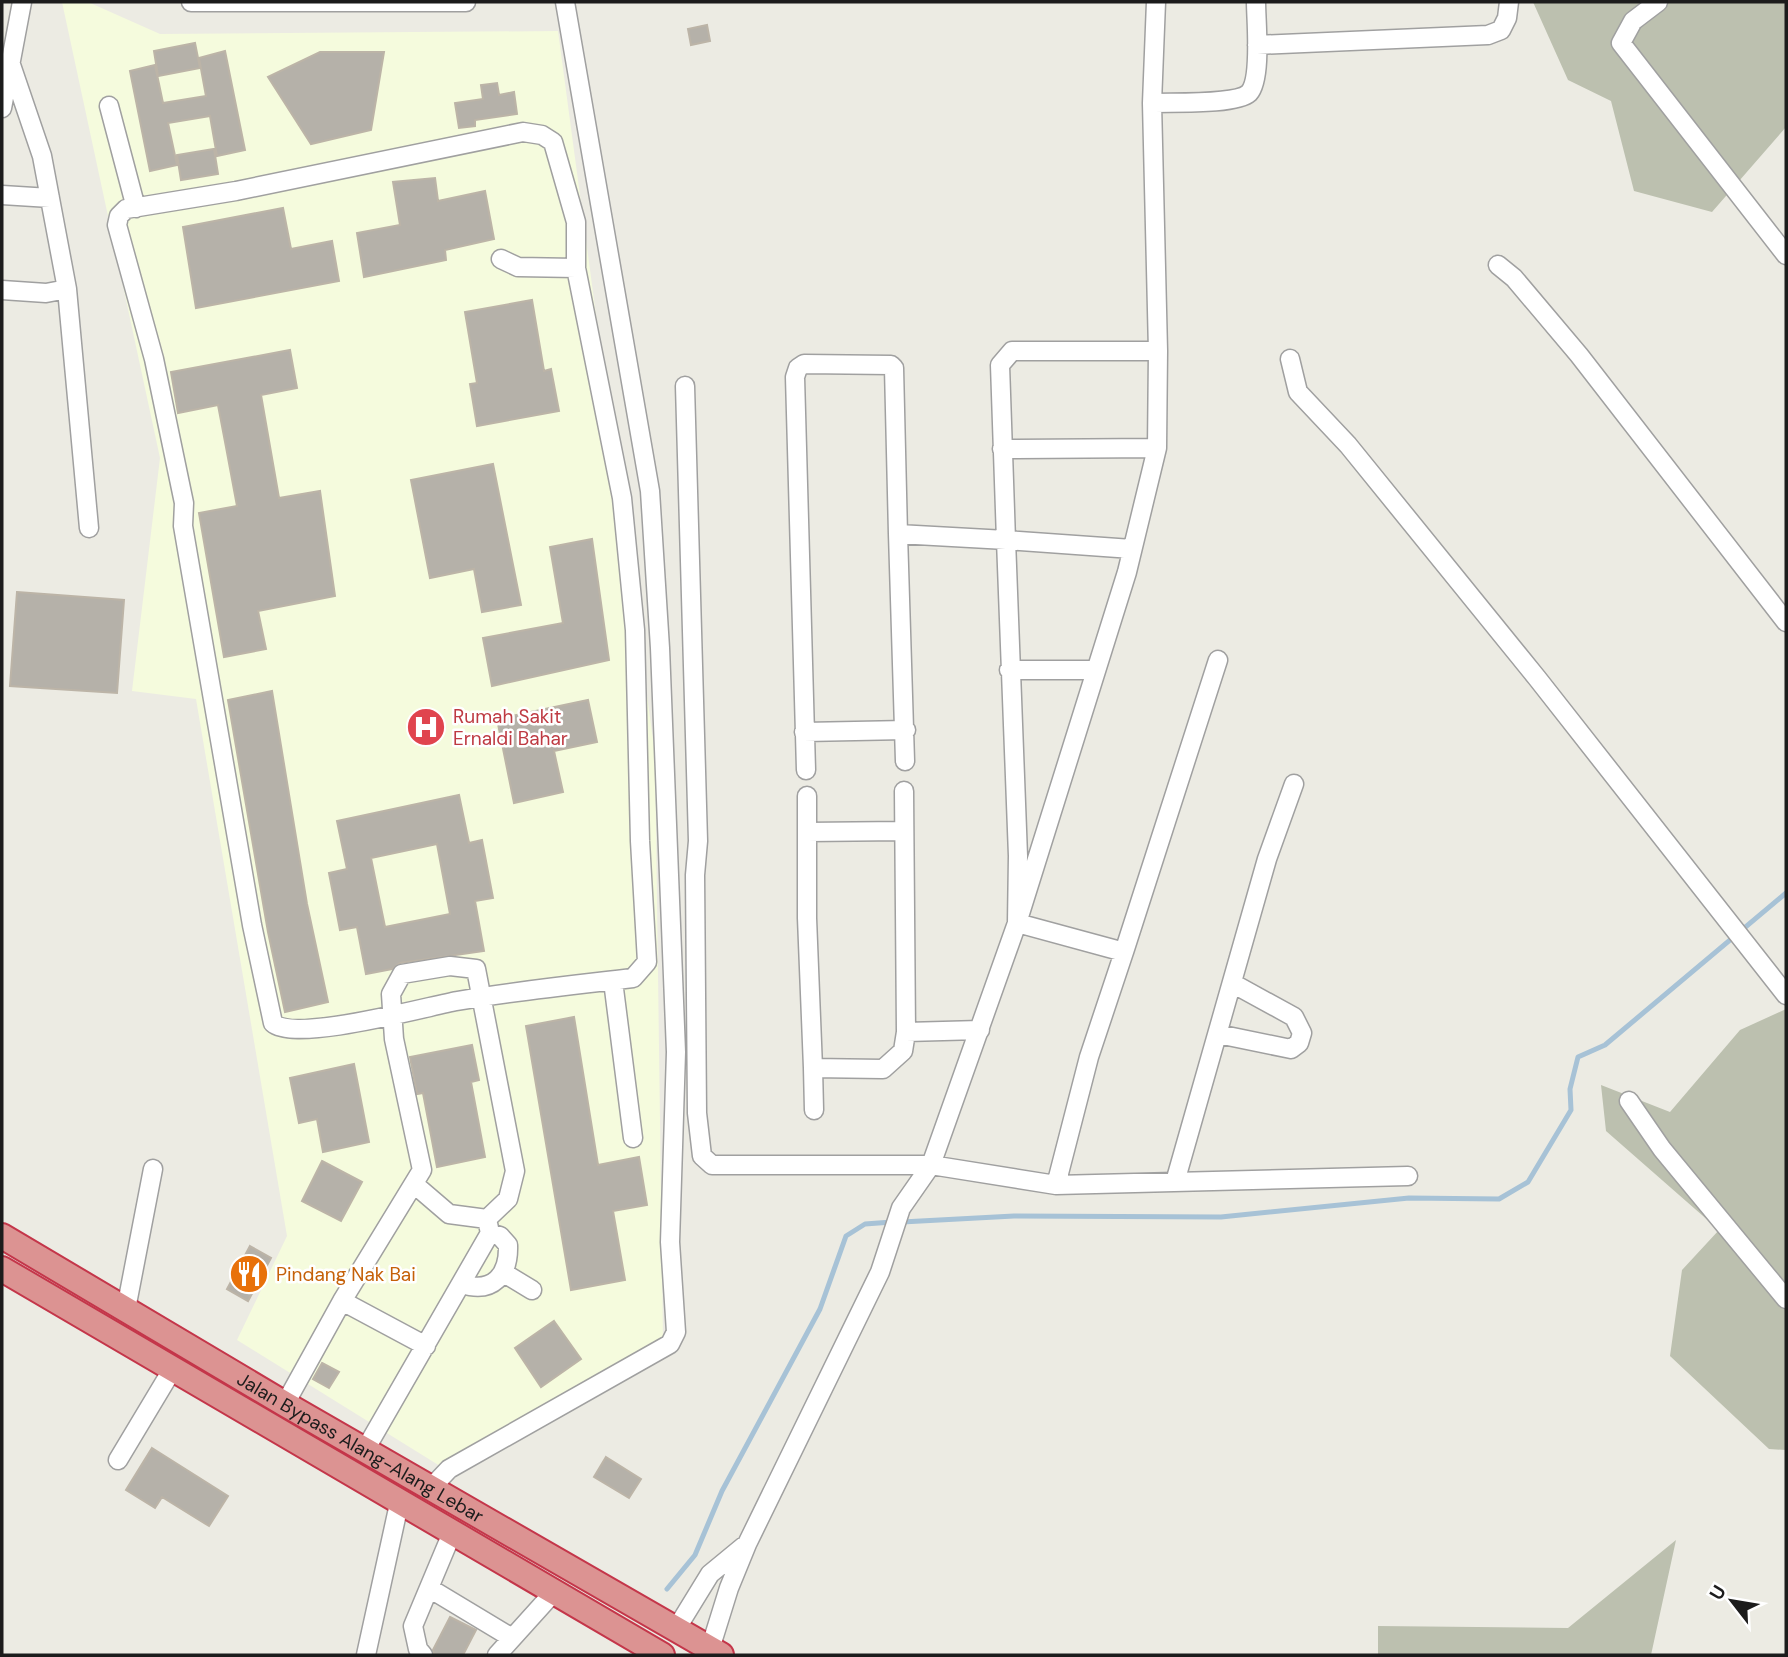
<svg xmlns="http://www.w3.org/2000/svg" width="1788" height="1657" font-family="'DM Sans',sans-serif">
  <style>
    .education { fill: #f5fbdd }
    .construction { fill: #bcc0af }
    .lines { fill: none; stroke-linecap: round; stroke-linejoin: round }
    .stream { stroke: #a7c2d6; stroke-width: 5 }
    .building { fill: #b5b1a9; stroke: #bcb4a7; stroke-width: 2; fill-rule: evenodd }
    .minor-casing { stroke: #a0a0a0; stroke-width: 21 }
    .highway-casing { stroke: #c4364a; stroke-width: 28 }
    .minor { stroke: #fff; stroke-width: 18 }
    .highway { stroke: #dc9392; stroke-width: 24 }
    .labels { text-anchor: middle; stroke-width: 5; stroke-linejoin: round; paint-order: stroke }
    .health-label { font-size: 19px; fill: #be3a42; stroke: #fff; text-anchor: start }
    .food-label { font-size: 19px; fill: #c56008; stroke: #fff; text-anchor: start }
    .street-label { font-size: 19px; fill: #1c1c1c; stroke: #fff }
  </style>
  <rect width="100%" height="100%" fill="#ecebe3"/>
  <path class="education" d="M62 2H88L160 34 558 31 655 755 663 1340 440 1466 237 1340 287 1236 196 699 132 691 160 458Z"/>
  <path class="construction" d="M1533 2H1786V127L1712 212 1634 191 1611 101 1568 80Z
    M1786 1009V1450L1769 1449 1670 1356 1682 1270 1719 1230 1606 1131 1601 1085 1670 1112 1740 1030Z
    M1676 1540 1651 1655H1378V1626L1568 1628Z"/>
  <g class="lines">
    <path class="stream" d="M902 1222 1014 1216 1221 1217 1409 1198 1499 1199 1528 1182 1571 1110 1570 1089 1578 1057 1605 1045 1786 893
      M667 1589 695 1555 722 1491 820 1309 846 1236 865 1224 892 1222"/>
  </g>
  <path class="building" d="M707 25 710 41 691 45 688 29Z
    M195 43 200 68 158 76 154 51Z
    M225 51 245 150 217 156 210 116 168 123 177 165 150 171 130 71 155 65 163 103 206 96 199 58Z
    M320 52H384L371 130 311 144 268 77Z
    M497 83 499 95 514 92 517 114 475 120V126L459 128 455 103 483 99 481 85Z
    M214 149 218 174 181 180 177 155Z
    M435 178 438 201 485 191 494 239 445 250 446 260 364 277 357 233 400 225 393 182Z
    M283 208 291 249 332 241 339 281 196 308 183 227Z
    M532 300 544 371 551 369 559 411 477 426 470 384 477 383 465 312Z
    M290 350 297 388 261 395 279 498 320 491 335 596 258 611 266 649 224 657 199 513 237 506 226 447 218 405 178 413 171 372Z
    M493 464 521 605 482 612 474 569 430 578 411 480Z
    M592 539 609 660 492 686 483 638 563 623 550 547Z
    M17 592 124 600 117 693 10 686Z
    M272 691 307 904 328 1002 285 1012 268 932 228 700Z
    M588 700 597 742 554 751 563 792 514 803 497 719Z
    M459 795 469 843 482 840 493 898 475 901 484 951 400 963 392 969 366 974 357 927 340 930 329 873 347 869 337 821ZM437 844 450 914 385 927 371 858Z
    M574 1017 598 1165 639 1157 647 1205 613 1211 625 1280 571 1290 526 1026Z
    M472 1045 479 1080 471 1082 485 1157 437 1167 423 1093 417 1094 410 1057Z
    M354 1064 369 1142 323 1152 317 1119 299 1123 290 1078Z
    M322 1161 362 1182 341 1221 302 1201Z
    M250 1246 271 1258 248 1301 227 1289Z
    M554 1321 581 1359 541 1387 515 1348Z
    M322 1363 339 1372 329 1388 313 1379Z
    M152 1448 228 1496 209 1526 162 1497 155 1508 126 1490Z
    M606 1457 641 1479 629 1498 594 1477Z
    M450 1617 476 1630 463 1655H434L433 1650Z"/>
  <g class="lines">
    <g class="minor-casing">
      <path id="minor" d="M191 2H466
        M1156 2 1152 103 1158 351
        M1658 2 1633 21 1621 43 1786 255
        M1257 45 1488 35 1501 30 1507 18 1509 2
        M1152 103C1172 102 1236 105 1249 93 1262 79 1256 21 1256 2
        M109 106 136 208
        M2 108 22 2
        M523 132 542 135 553 142 576 222V268L622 498 635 630 640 841 647 962 633 978C574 985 515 991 457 1001 425 1007 295 1043 273 1023L252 925 183 526 184 503 154 359 117 225 119 216 126 209 236 191Z
        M2 195 50 198
        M501 259 518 267 576 268
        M1498 265 1514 278 1579 355 1786 622
        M67 289 89 528
        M2 290 46 293 67 289 42 156 10 62
        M1290 359 1298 392 1348 445 1537 678 1786 995
        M685 386 698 841 695 875 697 1113 702 1156 712 1165H931L1056 1185 1089 1057 1124 952 1017 923 1018 856 1006 540 898 534 905 761
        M1002 449 1157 448
        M1009 670H1095
        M804 732 906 730
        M806 770 795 377 798 368 804 364 891 365 894 368 898 534
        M904 791 906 1032 980 1030
        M807 796V918L813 1068 883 1069 903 1051 906 1032
        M807 832 902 831
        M1124 952 1218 660
        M613 981 633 1138
        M1218 1034 1291 1049 1299 1043 1302 1033 1294 1017 1232 983
        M813 1068 814 1110
        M1629 1101 1662 1149 1786 1299
        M1175 1182 1267 859 1294 784
        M1056 1185 1408 1176
        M504 1273 532 1290
        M462 1284C493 1294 509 1275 508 1245L500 1236 490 1233
        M342 1301 426 1346
        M126 1309 153 1169
        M285 1404 342 1301 422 1170 394 1039 391 994 402 974 450 966 476 969 515 1171 508 1199 487 1219
        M365 1450 490 1233 487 1219 449 1214 414 1184
        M118 1460 172 1370
        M431 1488 449 1469 670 1344 676 1332 670 1242 676 1052 660 648 650 491 565 2
        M429 1588 512 1638
        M675 1631 710 1574 744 1546
        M710 1649 729 1588 747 1544 880 1272 901 1208 931 1165 1017 923 1127 572 1157 448 1158 351H1012L1000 365 1006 540 1132 549
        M366 1655 399 1504
        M423 1655 418 1649 413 1626 452 1533
        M497 1655 553 1593"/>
    </g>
    <g class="highway-casing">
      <g id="highway">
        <path id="s1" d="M2 1236 285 1404 721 1655"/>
        <path d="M2 1269 662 1655"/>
      </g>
    </g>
    <use href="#minor" class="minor"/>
    <use href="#highway" class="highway"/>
  </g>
  <defs>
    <g id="hospital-disc" transform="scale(2.0125)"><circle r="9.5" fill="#e0444e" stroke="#fff"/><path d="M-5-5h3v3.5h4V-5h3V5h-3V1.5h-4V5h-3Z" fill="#fff"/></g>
    <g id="restaurant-disc" transform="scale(2.0125)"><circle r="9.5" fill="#e8710a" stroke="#fff"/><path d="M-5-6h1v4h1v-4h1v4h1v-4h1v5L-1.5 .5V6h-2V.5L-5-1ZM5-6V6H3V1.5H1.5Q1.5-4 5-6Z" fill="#fff"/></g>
  </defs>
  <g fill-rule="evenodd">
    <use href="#hospital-disc" x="426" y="727"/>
    <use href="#restaurant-disc" x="249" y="1274"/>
  </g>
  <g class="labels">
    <g class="health-label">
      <text x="453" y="723">Rumah Sakit<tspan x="453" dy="22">Ernaldi Bahar</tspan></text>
    </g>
    <g class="food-label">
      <text x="276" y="1281">Pindang Nak Bai</text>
    </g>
    <g class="street-label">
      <text dy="7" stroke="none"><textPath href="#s1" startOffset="416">Jalan Bypass Alang-Alang Lebar</textPath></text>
    </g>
  </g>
  <rect width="1788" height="1657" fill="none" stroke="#1c1c1c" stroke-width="7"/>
  <g transform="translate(1732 1601) rotate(301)" stroke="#ffffff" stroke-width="5" paint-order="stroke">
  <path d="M0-5L12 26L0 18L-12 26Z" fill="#1c1c1c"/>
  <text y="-10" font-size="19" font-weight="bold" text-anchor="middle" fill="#1c1c1c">U</text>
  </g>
</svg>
